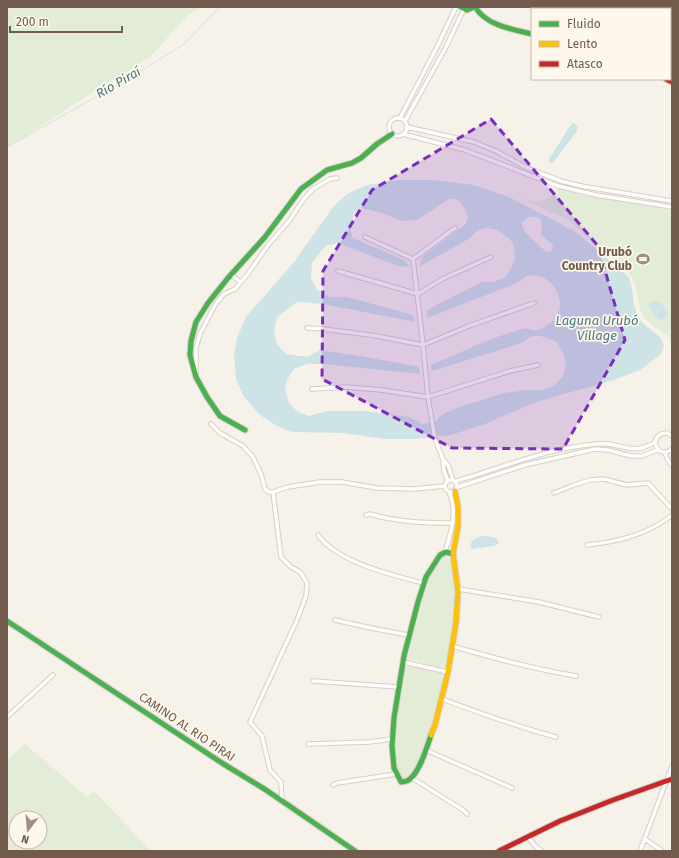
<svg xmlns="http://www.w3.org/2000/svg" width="679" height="858" font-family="'Fira Sans',sans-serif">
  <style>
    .green { fill: #e2ecd6; fill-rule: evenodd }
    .water { fill: #cde3e5; fill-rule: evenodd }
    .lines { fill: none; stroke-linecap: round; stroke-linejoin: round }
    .stream { stroke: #cde3e5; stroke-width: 1 }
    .street-casing { stroke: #d5cfc8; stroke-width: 5.5 }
    .fast-casing { stroke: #d5cfc8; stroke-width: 7 }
    .slow-casing { stroke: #d5cfc8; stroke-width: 7 }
    .jam-casing { stroke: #d5cfc8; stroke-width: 7 }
    .street { stroke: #fefdfc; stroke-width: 3.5 }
    .fast { stroke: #4caf50; stroke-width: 5 }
    .slow { stroke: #ffc107; stroke-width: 5 }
    .jam { stroke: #c62828; stroke-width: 5 }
    .marked { fill: #7b2cbf; fill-opacity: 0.2; stroke: #7b2cbf; stroke-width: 3; stroke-dasharray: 8 5; stroke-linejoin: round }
    .labels { text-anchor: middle; stroke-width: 3.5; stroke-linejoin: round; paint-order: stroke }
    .poi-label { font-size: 12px; font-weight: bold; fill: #725b4c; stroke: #fef7eb; text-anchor: end }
    .street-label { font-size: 12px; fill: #725b4c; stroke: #fef7eb }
    .water-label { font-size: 13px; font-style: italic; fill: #477884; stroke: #fef7eb }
  </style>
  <rect width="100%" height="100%" fill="#f6f2ea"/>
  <path class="green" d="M7 7H201L188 15 151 56 132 69 104 85 7 148Z
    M559 188 581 195 672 210V348L668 336 653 326 643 317 639 305 636 288 632 277 626 269 580 231 569 220 557 214 549 212 524 199C544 204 545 202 559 188Z
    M446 555 452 559C458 597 452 628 447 666L445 667H440L409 659 408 656 428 579C432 571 437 558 446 555Z
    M411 666 442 674 444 678C440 696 422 769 409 778 407 779 405 779 403 780 401 778 399 775 398 772 389 749 400 692 405 667Z
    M25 744 87 797 94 791 151 851H7V760ZM16 818H40V842H16Z"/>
  <path class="water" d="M573 123 578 126 577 131 552 164 549 162V156L552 155 568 129Z
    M400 180H433L474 185 509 197 576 232 628 276 632 288 634 305 638 317 644 324 661 338 664 346 660 355 640 370 614 380 536 402 485 424 451 435 413 439H385L342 433 292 432 275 425 260 415 244 397 236 379 234 354 237 338 246 317 294 262 333 207 347 194 367 185ZM449 199H457L463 206 468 217 466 224 423 256 419 267 470 238 478 230 487 228 497 230 510 239 514 246 515 259 510 270 504 278 493 282H482L427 310V318L517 283C520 281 524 277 528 276 551 270 571 304 553 321 547 326 541 330 534 330 530 329 526 328 522 329 490 337 461 353 430 365L432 371 522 343C534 332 543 336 557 342L563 353 566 364 563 376 554 386 542 390H527L504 393 462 406 443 414 436 421 423 424 410 417 365 411H327L309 416 298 412 289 403 285 389 287 380 294 369 307 364H323L420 374 419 367 366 357 320 350 309 356H300L286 354 277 344 274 332 277 317 297 302 323 304 415 322 413 315 347 297H330L317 290 311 278 312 263 318 255 326 246 338 243 400 267 409 266 404 260 353 238 350 231 354 214 361 208 382 213 402 221 417 220ZM530 217H537L540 219 542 224 541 235 553 245 552 251 548 252 545 251 525 232 522 225 523 222 527 218Z
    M655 300C663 303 668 310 666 318L660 320 653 314 649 304Z
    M482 536H487L496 538 499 543 494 546 472 549 470 545C473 539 476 538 482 536Z"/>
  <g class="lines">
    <path class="stream" d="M7 147 133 76 184 44 220 7"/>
    <g class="street-casing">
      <path id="street" d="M400 118 438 45 456 7
        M389 127a9 9 0 1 1 18 0a9 9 0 1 1-18 0Z
        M405 121 445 49 464 9
        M407 127 474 142 496 151 525 167 561 181 581 186 672 201
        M403 134 465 150 558 186 596 195 672 207
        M365 237 413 259 455 228
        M413 259 423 345 428 397 435 439 443 459 444 471 448 481
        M338 271 418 294 442 279 491 257
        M231 274 240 282
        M307 328 324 329 377 336 423 345 469 326 534 303
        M196 372V348L200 334 215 305 224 294 235 289 247 275 269 244 290 220 303 200 313 189 330 179 337 178
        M312 389 346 387 381 390 428 397 510 371 538 365
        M211 424 220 433 243 446 253 457 261 474 265 489 269 492H273L288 487 320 482H342L377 488 414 489 445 486
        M672 436 667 433C660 433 656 436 655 443 657 452 665 455 672 449
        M665 452 667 459 672 466
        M443 459 448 465 453 480
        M445 486a6 6 0 1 1 12 0a6 6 0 1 1-12 0Z
        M456 481C499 469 542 450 587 445 594 444 602 443 609 444 628 448 638 453 655 442
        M458 487 525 465 595 449 608 450 631 456H641L658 450
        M273 492 281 557 291 567 300 572 307 583 306 596 297 620 250 722 262 736 270 770 281 782 282 801
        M554 493 574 485 590 480 604 479 627 485 648 483 672 509
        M366 515 370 514C397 522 424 523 453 523
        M318 535C337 562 392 575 423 583
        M587 545C617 542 648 535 672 515
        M445 552C451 532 458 512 449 492
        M458 589 539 602 599 617
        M335 620 371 628 408 635
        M452 646C493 658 534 669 576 676
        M403 662 448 672
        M313 681 398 687
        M442 699C480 713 517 727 556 737
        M7 717 53 675
        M308 744 369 742 392 739
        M426 750 512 788
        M412 778 463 810 467 814
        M333 785 337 783 396 774
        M528 837 536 847 542 851
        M645 839 662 851
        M640 851 672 766"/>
    </g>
    <g class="fast-casing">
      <path id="fast" d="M461 7 467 10 474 7
        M475 7C487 26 512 29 532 34
        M245 430 220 416 207 397 196 377 190 355 191 341 196 322 208 303 228 278 265 237 301 189 327 170 352 163 361 158 377 144 392 134
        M7 621 222 763 266 790 355 851
        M431 735C427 747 420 771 410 779 407 782 405 781 401 782L394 768 392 746 394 718 404 656 418 602 426 577 440 555 446 552 453 554"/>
    </g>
    <g class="slow-casing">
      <path id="slow" d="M431 735 435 725 448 672 456 622 458 591 453 554 458 526V508L455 491"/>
    </g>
    <g class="jam-casing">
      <path id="jam" d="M666 79 672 82
        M499 851 560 821 613 800 672 779"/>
    </g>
    <use href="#street" class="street"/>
    <use href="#fast" class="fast"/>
    <use href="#slow" class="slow"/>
    <use href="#jam" class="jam"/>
  </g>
  <path class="marked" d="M491 119 598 246 625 340 563 449 452 448 322 379 323 271 372 190Z"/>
  <defs>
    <g id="stadium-bare" transform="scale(1.08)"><path d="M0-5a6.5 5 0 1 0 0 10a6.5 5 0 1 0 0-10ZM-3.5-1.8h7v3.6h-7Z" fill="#a09083" stroke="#fef7eb" stroke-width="2.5" paint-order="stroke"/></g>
  </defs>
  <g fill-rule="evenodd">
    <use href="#stadium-bare" x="643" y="259"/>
  </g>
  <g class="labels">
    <g class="poi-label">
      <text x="632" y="256">Urubó<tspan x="632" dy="14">Country Club</tspan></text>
    </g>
    <g class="street-label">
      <text transform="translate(187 727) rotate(34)" y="4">CAMINO AL RIO PIRAI</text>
    </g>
    <g class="water-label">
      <text transform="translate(118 82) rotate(-30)" y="5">Río Piraí</text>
      <text x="597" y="325">Laguna Urubó<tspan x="597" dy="15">Village</tspan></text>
    </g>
  </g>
  <rect width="679" height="858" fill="none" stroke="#725b4c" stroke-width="16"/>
  <rect x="531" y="8" width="140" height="72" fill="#fef7eb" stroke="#c6b9ab"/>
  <rect x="539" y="21" width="20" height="6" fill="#4caf50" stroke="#c6b9ab"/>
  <text x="567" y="28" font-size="12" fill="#725b4c">Fluido</text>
  <rect x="539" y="41" width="20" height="6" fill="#ffc107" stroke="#c6b9ab"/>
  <text x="567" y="48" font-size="12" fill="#725b4c">Lento</text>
  <rect x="539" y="61" width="20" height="6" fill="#c62828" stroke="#c6b9ab"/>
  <text x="567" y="68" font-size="12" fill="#725b4c">Atasco</text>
  <g transform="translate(28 830) rotate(196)"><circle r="19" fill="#fef7eb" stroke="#c6b9ab"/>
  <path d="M0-3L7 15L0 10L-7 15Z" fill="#a09083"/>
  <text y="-6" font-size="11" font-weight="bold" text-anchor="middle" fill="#725b4c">N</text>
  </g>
  <path d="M10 26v6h112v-6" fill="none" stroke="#725b4c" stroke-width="2"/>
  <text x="16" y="26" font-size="12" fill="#725b4c" stroke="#fef7eb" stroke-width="3" paint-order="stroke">200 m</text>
</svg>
